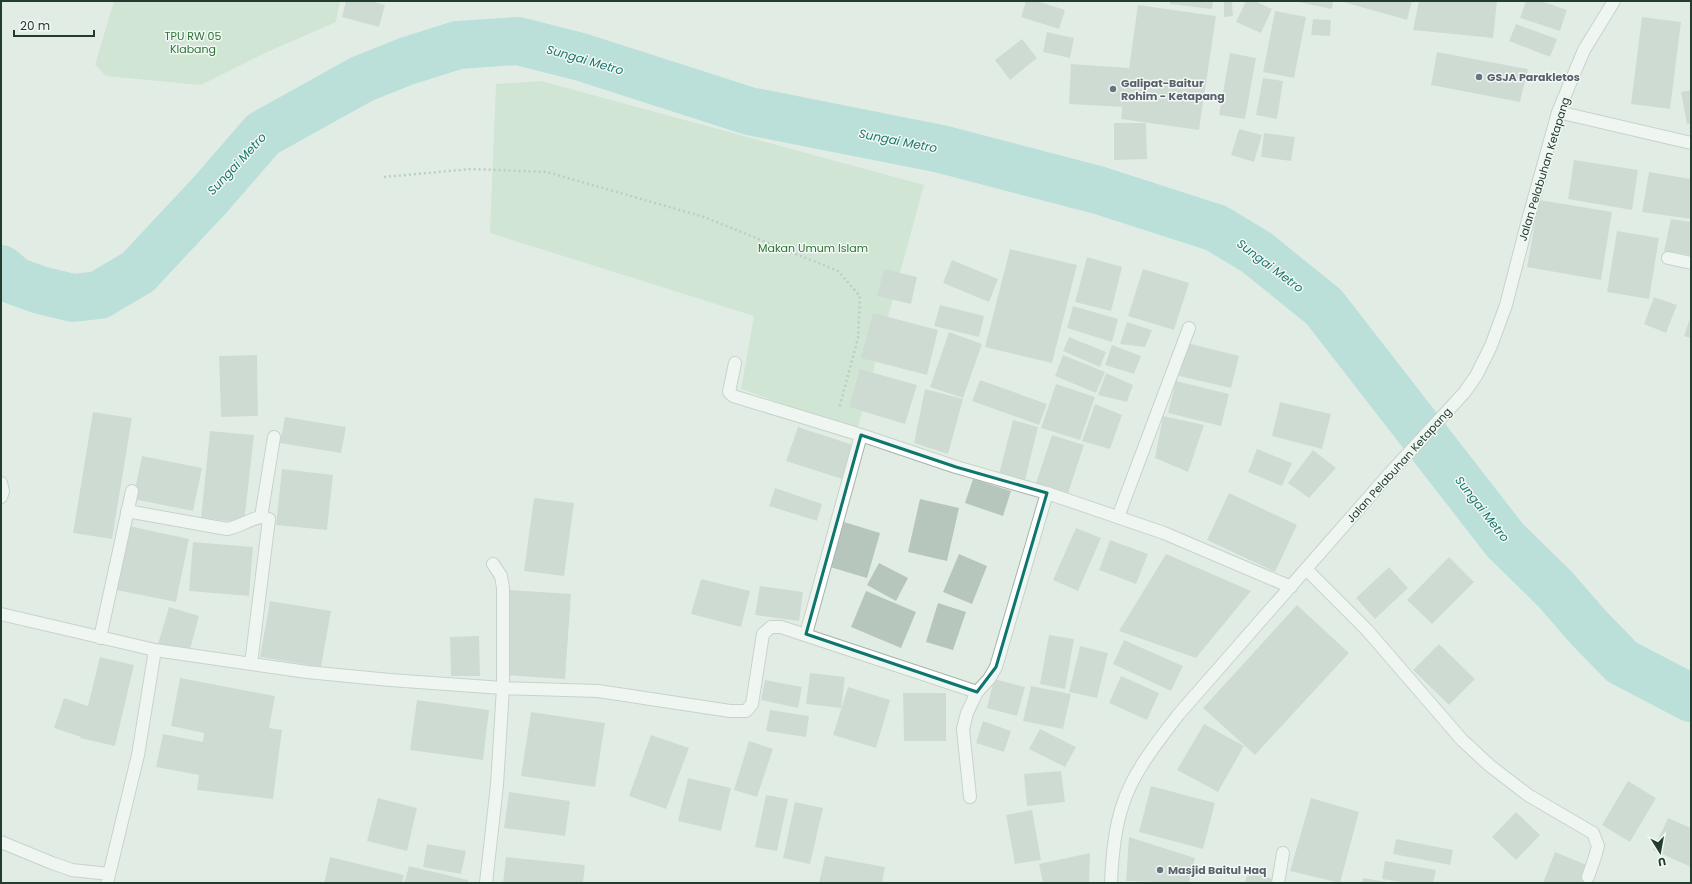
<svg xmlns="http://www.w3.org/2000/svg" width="1692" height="884" font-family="Poppins,sans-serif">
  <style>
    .green { fill: #bbdcbc }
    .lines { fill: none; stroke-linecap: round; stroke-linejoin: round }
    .river { stroke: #8ad0cb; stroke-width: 48 }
    .building { fill: #b7c6bd }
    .minor-casing { stroke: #a4b4ab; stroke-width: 14 }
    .path { stroke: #82af97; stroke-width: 2.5; stroke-dasharray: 2 3; stroke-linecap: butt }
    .minor { stroke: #fff; stroke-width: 12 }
    .marked { fill: none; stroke: #0f766e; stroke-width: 3; stroke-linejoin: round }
    .worship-dot { fill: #6b7280; stroke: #f2f8f4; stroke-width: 1.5 }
    .labels { text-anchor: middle; stroke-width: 3; stroke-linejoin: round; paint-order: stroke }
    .park-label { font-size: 11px; fill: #2d7238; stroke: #f2f8f4 }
    .worship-label { font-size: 11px; font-weight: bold; fill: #5b616d; stroke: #f2f8f4; text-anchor: start }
    .street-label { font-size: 11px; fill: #223c2f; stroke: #f2f8f4 }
    .water-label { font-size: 12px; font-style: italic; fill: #1d7772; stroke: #f2f8f4 }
  </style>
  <rect width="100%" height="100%" fill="#e1ece5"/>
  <path class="green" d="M114 1H340L336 22 265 53 201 85 106 76 95 65Z
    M541 81 924 185 857 430 741 389 754 316 490 233 496 84Z"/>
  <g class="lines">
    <path class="river" d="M1 269 15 281 40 290 73 298 99 295 138 272 210 195 263 134 362 79 407 61 458 45 518 41 581 57 749 111 941 149 1098 190 1216 228 1256 252 1324 307 1505 540 1555 589 1589 628 1622 662 1691 698"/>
  </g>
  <path class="building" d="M346 1H371L385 5 379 27 342 17Z
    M1026 1H1037L1065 10 1059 29 1021 17Z
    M1170 1H1213L1212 9 1170 4Z
    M1224 1H1232L1233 16 1224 17Z
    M1246 1H1255L1272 9 1261 33 1236 22Z
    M1293 1H1333L1332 9Z
    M1340 1H1412L1407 20Z
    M1419 1H1497L1493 38 1413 30Z
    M1526 1H1541L1567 10 1560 31 1520 18Z
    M1138 5 1216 16 1199 130 1121 119 1122 107 1069 104 1071 64 1129 68Z
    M1275 11 1306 17 1294 78 1263 72Z
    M1642 17 1681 22 1670 109 1631 104Z
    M1313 19 1331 20 1330 36 1311 35Z
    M1516 24 1557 39 1550 57 1509 41Z
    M1047 32 1074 38 1070 58 1043 52Z
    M1022 39 1037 58 1010 80 995 60Z
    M1437 52 1528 69 1520 102 1431 85Z
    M1230 53 1256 58 1245 119 1219 115Z
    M1263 78 1283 81 1277 119 1256 115Z
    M1691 90V123L1687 124 1681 92Z
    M1114 123H1146L1147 159 1114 160Z
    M1239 129 1262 135 1254 162 1231 155Z
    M1264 133 1295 137 1291 161 1261 157Z
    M1574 160 1638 170 1632 210 1568 199Z
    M1649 172 1691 179V219L1642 212Z
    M1539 200 1612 212 1601 280 1527 267Z
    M1671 219 1691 222 1690 255 1664 251Z
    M1617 231 1659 238 1649 299 1607 292Z
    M1010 249 1077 265 1052 363 985 347Z
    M1087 257 1122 267 1111 311 1075 302Z
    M952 260 998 279 989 302 943 283Z
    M884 269 917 277 911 304 877 296Z
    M1143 269 1189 283 1174 330 1128 316Z
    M1654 297 1677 305 1666 333 1644 324Z
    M940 305 984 316 979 337 934 326Z
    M1073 306 1118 319 1112 342 1067 328Z
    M873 313 938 330 927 375 861 358Z
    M1691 315V338L1684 336Z
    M1127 322 1152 330 1145 347 1120 344Z
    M949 332 982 344 963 398 930 387Z
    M1069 337 1106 352 1100 367 1063 351Z
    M1187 343 1239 356 1231 388 1179 376Z
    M1112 345 1141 356 1134 374 1105 365Z
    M257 355 258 416 221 417 219 356Z
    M1063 355 1105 372 1096 393 1055 376Z
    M860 369 917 385 905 424 849 407Z
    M1106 373 1133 385 1127 402 1098 395Z
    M980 380 1047 404 1039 425 972 401Z
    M1176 381 1229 394 1221 426 1168 413Z
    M1056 384 1095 397 1080 440 1041 428Z
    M925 389 963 399 948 454 914 443Z
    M1280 402 1331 414 1322 449 1272 436Z
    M1095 404 1122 415 1110 449 1082 441Z
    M93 412 132 418 112 539 73 533Z
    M1163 416 1204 425 1188 472 1155 458Z
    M285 417 346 427 341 453 280 443Z
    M1013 420 1038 427 1025 480 999 474Z
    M798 427 853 445 842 479 786 461Z
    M210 431 254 435 244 523 201 518Z
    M1052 435 1084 445 1068 493 1036 483Z
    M1257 449 1292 463 1282 486 1248 472Z
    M1313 450 1336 468 1309 498 1288 483Z
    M142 456 202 468 193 511 133 499Z
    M282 469 333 475 327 530 276 525Z
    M973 479 1011 491 1003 516 965 503Z
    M775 488 822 504 817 521 769 506Z
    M1229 493 1297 525 1275 572 1207 540Z
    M534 498 574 503 564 576 524 571Z
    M920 499 959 508 947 561 908 552Z
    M844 522 880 533 867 578 830 567Z
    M129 526 189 539 176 602 116 590Z
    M1076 528 1101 538 1078 591 1053 580Z
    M1110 540 1148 554 1136 584 1099 570Z
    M193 542 253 547 249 596 189 591Z
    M959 554 987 566 972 604 943 592Z
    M1166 554 1251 591 1196 658 1119 631Z
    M1449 557 1474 582 1432 624 1407 600Z
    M879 563 908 578 896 601 867 585Z
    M1389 567 1408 588 1375 619 1356 598Z
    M701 579 750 591 741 627 691 614Z
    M760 586 803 592 799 621 755 615Z
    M510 590 571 594 565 679 505 675Z
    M866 591 916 612 901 648 851 627Z
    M270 601 331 611 321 667 260 657Z
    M938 603 966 612 953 650 926 642Z
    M1297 605 1349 653 1255 755 1203 708Z
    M169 607 199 616 189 653 158 644Z
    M1049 635 1074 639 1065 689 1040 684Z
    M479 636 480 676H451L450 637Z
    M1124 640 1183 666 1171 691 1113 664Z
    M1439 644 1475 679 1449 705 1413 670Z
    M1080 646 1108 653 1097 698 1069 692Z
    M100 657 134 665 115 746 80 738 81 737 54 728 64 698 88 706Z
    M810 673 845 677 841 708 806 704Z
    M1121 676 1159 693 1147 720 1109 703Z
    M180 678 275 696 269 728 282 730 273 799 197 790 199 775 156 767 163 734 203 742 204 733 171 726Z
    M994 679 1025 687 1017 716 987 708Z
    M765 680 802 687 798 708 761 700Z
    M1031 686 1071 694 1063 729 1023 721Z
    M848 687 890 700 876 748 833 735Z
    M903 693H946V741H904Z
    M417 700 489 710 483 760 410 750Z
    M770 710 809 716 806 737 766 731Z
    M531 712 605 723 595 787 521 776Z
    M983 721 1011 731 1004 752 976 743Z
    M1204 724 1244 746 1218 792 1177 770Z
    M1040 729 1076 747 1065 767 1029 749Z
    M651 735 689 748 666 809 629 796Z
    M749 741 773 749 757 797 734 790Z
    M1061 771 1065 802 1027 806 1024 774Z
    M688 778 731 788 721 831 678 821Z
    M1628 781 1656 798 1630 842 1602 825Z
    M1151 786 1215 803 1203 849 1139 832Z
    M509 792 570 801 565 836 504 828Z
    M766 795 788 799 777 851 755 847Z
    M378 798 417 808 407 851 367 841Z
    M1311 798 1359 812 1340 883 1290 871Z
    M795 802 823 808 810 864 783 858Z
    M1032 810 1041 860 1015 864 1006 815Z
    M1516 812 1540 835 1516 860 1492 837Z
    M1668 818 1691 828V867L1653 850Z
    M1129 837 1195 858 1189 883 1126 881Z
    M1396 839 1453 850 1450 865 1393 854Z
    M427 844 466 851 461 874 423 867Z
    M1555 852 1589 866 1582 883H1543Z
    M1090 853 1089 883H1043L1039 864Z
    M825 856 885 867 882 883H819Z
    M330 857 404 875 402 883H324Z
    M506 857 585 865 583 883H503Z
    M1385 861 1436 870 1433 883H1406L1382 879Z
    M409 866 468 880V883H404Z
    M1248 871 1273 879 1272 883H1245Z
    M1363 878 1387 882V883H1362Z"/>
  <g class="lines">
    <g class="minor-casing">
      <path id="minor" d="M1558 112 1691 143
        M1668 258 1691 263
        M735 363 729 392 733 396 861 435 956 467 1047 493 1164 533 1291 587
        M1 483 3 491 1 497
        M127 511 227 529C240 527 249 519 261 517
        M1118 517 1189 328
        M493 564 501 576 503 588V688L598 691 730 711H746L752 704 763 634 771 627H781L977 692 989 679 996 667 1047 493
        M1306 569 1367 630 1462 740 1489 765 1528 795 1593 833 1598 846 1595 857 1588 877
        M1 614 155 650 307 672 390 680 503 688 497 785 486 883
        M806 634 861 435
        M100 638 132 491
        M251 664 269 519 261 517 274 437
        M970 797 963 729 967 713 977 692
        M1 842 52 863 72 870 109 874
        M107 883 138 755 155 650
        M1111 883C1112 858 1114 831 1122 807 1132 773 1157 743 1178 715L1390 473 1464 393 1476 376 1491 346 1506 305 1528 220 1558 112 1584 50 1614 1
        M1278 883 1283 853"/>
    </g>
    <path class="path" d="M384 177 471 169 547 172 704 217 838 271 860 296 858 338 839 409"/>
    <use href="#minor" class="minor"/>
  </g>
  <path d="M0 0H1692V884H0ZM861 435 956 467 1047 493 996 667 977 692 806 634Z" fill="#e1ece5" fill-opacity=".55" fill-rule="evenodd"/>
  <path class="marked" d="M861 435 956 467 1047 493 996 667 977 692 806 634Z"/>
  <g class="worship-dot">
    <circle cx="1479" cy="77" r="4"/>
    <circle cx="1113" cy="89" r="4"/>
    <circle cx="1160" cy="870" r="4"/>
  </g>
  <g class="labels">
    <g class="park-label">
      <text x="193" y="40">TPU RW 05<tspan x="193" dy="13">Klabang</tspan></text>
      <text x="813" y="252">Makan Umum Islam</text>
    </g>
    <g class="worship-label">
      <text x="1487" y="81">GSJA Parakletos</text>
      <text x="1121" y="87">Galipat-Baitur<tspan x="1121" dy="13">Rohim - Ketapang</tspan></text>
      <text x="1168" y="874">Masjid Baitul Haq</text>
    </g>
    <g class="street-label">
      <text transform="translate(1544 169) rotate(-73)" y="4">Jalan Pelabuhan Ketapang</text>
      <text transform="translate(1399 465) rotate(-48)" y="4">Jalan Pelabuhan Ketapang</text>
    </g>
    <g class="water-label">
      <text transform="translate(585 60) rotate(16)" y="4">Sungai Metro</text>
      <text transform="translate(898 141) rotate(11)" y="4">Sungai Metro</text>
      <text transform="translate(237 164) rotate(-47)" y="4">Sungai Metro</text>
      <text transform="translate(1270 266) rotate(37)" y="4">Sungai Metro</text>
      <text transform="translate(1482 509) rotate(52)" y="4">Sungai Metro</text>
    </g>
  </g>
  <rect width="1692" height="884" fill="none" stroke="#223c2f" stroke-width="4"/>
  <g transform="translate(1660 852) rotate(169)" stroke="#f2f8f4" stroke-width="3" paint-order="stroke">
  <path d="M0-3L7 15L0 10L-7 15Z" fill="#223c2f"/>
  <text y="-6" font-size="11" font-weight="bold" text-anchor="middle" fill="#223c2f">U</text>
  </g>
  <path d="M14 30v6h80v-6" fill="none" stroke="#223c2f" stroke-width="2"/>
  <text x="20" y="30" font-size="12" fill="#223c2f" stroke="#f2f8f4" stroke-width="3" paint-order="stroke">20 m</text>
</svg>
